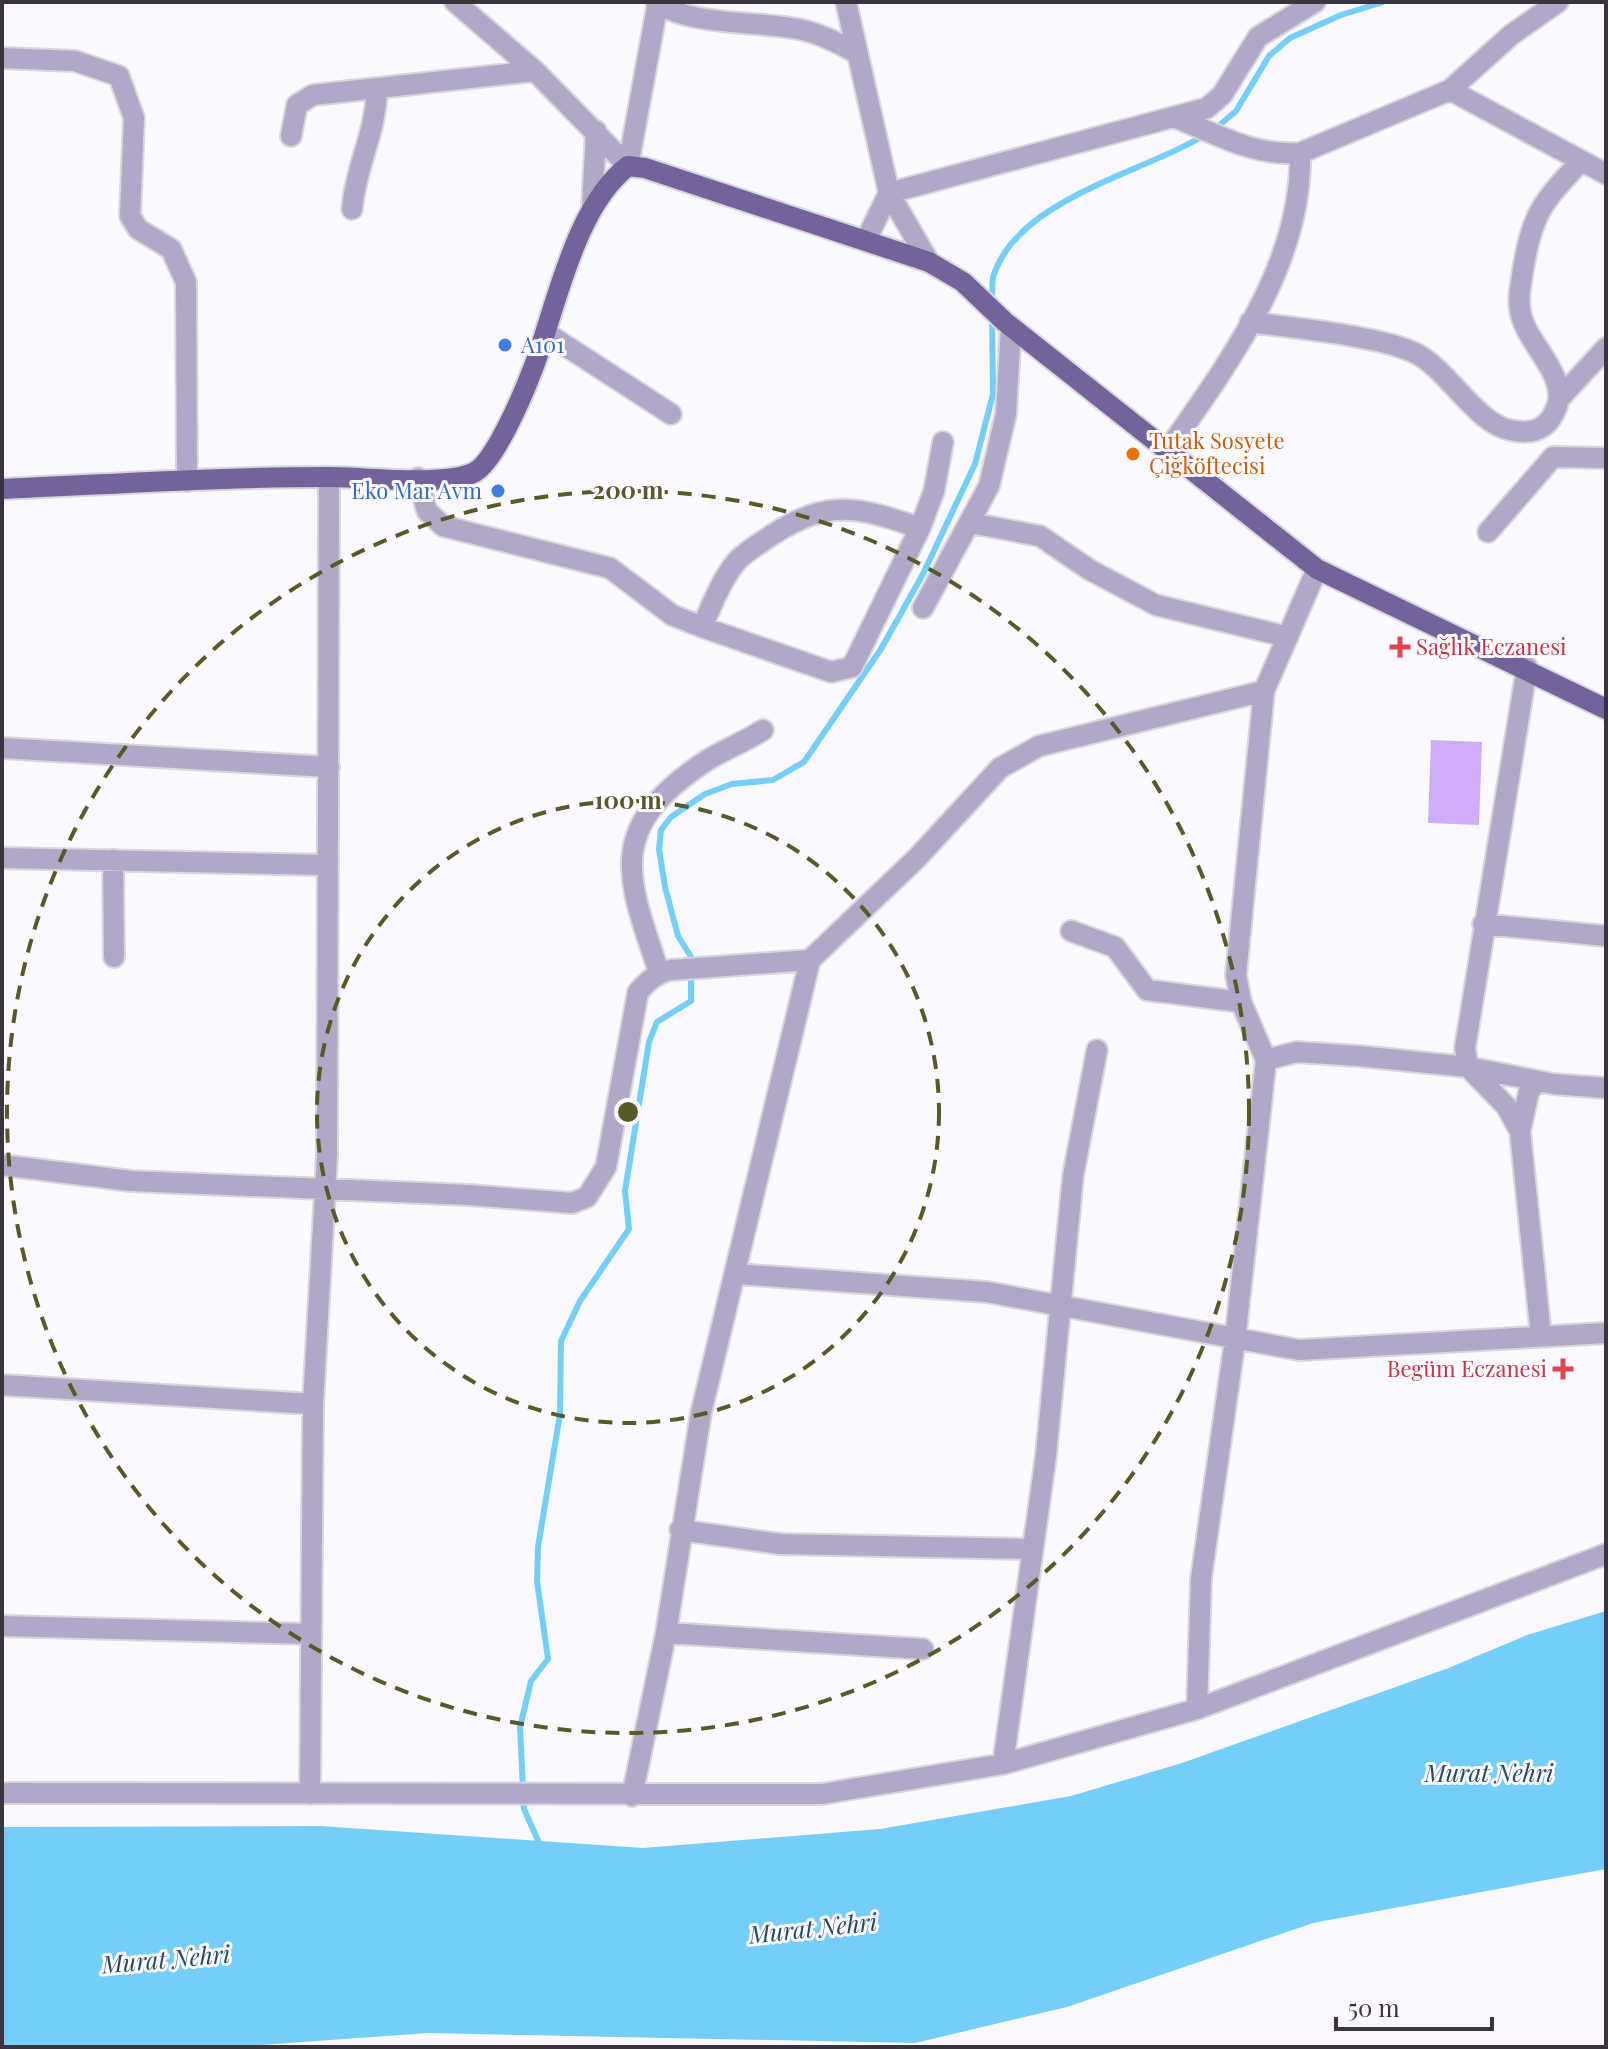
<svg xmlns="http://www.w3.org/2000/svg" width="1608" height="2049" font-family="'Playfair Display',serif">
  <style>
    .water { fill: #74cef8 }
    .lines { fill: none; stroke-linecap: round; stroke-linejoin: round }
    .stream { stroke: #74cef8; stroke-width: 6 }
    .building { fill: #cdaef6 }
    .minor-casing { stroke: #d8d6dd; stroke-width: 24 }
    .major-casing { stroke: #d8d6dd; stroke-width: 24 }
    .minor { stroke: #b1a8c8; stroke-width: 20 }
    .major { stroke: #74639b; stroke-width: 20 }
    .ring { fill: none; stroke: #575926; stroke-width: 4; stroke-dasharray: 14 10 }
    .shop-dot { fill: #3f7fe0; stroke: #fbf9ff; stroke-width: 3 }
    .food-dot { fill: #e8710a; stroke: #fbf9ff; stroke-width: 3 }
    .health-dot { fill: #e0444e; stroke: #fbf9ff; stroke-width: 3 }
    .labels { text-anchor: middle; stroke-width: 6; stroke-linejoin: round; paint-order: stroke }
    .shop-label { font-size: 22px; fill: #366cbe; stroke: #fbf9ff; text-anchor: start }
    .food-label { font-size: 22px; fill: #c56008; stroke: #fbf9ff; text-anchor: start }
    .health-label { font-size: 22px; fill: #be3a42; stroke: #fbf9ff; text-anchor: start }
    .water-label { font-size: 24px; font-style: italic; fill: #244b5d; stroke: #fbf9ff }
    .centre { fill: #575926; stroke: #fbf9ff; stroke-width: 4 }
    .ring-label { font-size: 24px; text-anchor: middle; font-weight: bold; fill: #575926; stroke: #fbf9ff; stroke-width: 6; stroke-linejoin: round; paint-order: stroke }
  </style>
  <rect width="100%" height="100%" fill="#fbf9ff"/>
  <path class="water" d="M1606 1611V1869L1313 1923 1067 2007 915 2043 428 2033 235 2047H2V1827L320 1826 643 1848 880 1829 1071 1796 1182 1763 1446 1669 1527 1635Z"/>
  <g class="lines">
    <path class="stream" d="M1215 129 1236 111 1269 56 1290 38 1341 15 1383 2
      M992 304C993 295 991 282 994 274 1020 198 1145 172 1205 135
      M541 1847 524 1809 520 1727 531 1681 548 1659 537 1581 538 1547 560 1414 561 1341 580 1301 629 1229 625 1191 649 1042 657 1022 691 1001V957L678 936 665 887 659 849 661 830 671 817 705 794 732 784 773 780 804 762 881 649 923 574 975 464 993 394 992 315"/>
  </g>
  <path class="building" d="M1431 740 1482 742 1479 825 1428 823Z"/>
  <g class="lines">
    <g class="minor-casing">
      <path id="minor" d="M455 2 535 71 628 166
        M656 2C689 26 758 21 798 29 819 33 838 43 857 53
        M846 2 889 193 929 262
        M2 58 75 61 119 76 134 118 130 216 138 229 171 249 186 282 187 481
        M1450 90 1606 174
        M1176 118C1219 135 1253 156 1300 153L1450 90 1511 35 1558 2
        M291 136 297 105 313 95 535 71
        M628 166 658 2
        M592 207 596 131
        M352 209C356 165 375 136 377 90
        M866 240 889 193 1207 108 1222 95 1258 37 1315 2
        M1250 322C1291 328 1383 336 1417 354 1449 371 1476 423 1510 430 1533 435 1549 429 1557 406 1567 379 1533 347 1524 324 1516 305 1520 289 1523 270 1532 213 1542 203 1581 161
        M546 333 671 414
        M1559 399 1606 348
        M1167 451C1228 364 1303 264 1300 153
        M418 478 427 511 443 526 610 568 672 615 702 627C712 605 721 580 737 561 746 551 761 543 772 535 829 498 859 507 920 528
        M971 523 1040 536 1090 570 1156 605 1288 637
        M1488 532 1553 457 1606 458
        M923 608 989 486 1006 414 1011 327
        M702 627 831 672 852 667 920 528 934 491 943 442
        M1527 667 1465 1048 1468 1067 1506 1106 1520 1131 1541 1336
        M2 748 329 767
        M2 858 328 865
        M113 860 114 957
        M1483 924 1606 936
        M1071 931 1115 947 1147 990 1241 1002
        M659 972C626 875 606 829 703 763 722 750 743 743 763 730
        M1266 1060 1296 1052 1359 1056 1468 1067 1553 1084 1606 1088
        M1520 1131 1529 1091 1538 1081
        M2 1165 131 1181 469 1195 572 1203 587 1197 606 1167 638 992C648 981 656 973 671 970L810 960
        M737 1274 987 1292 1299 1350 1606 1333
        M2 1385 313 1404
        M680 1530 780 1544 1033 1549
        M2 1626 311 1634
        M666 1633 923 1649
        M1197 1709 1201 1579 1235 1340 1266 1060 1241 1002 1236 975 1264 691 1317 569
        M1003 1764 1046 1455 1073 1176 1097 1050
        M2 1793 822 1794 1003 1764 1197 1709 1606 1554
        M310 1794 313 1404 327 1155 329 477
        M632 1796 666 1633 701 1413 810 960 917 858 1000 768 1039 746 1264 691"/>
    </g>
    <g class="major-casing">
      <path id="major" d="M2 489C111 484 221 477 330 477 366 477 446 487 475 472 496 460 525 390 534 366 557 304 575 207 628 166L645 168 929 262 963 282 1005 322 1317 569 1606 709"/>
    </g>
    <use href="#minor" class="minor"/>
    <use href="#major" class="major"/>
  </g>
  <g class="ring">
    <circle cx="628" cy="1112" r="311"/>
    <circle cx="628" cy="1112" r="621"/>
  </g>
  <g class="shop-dot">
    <circle cx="505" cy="345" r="8"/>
    <circle cx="498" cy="491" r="8"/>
  </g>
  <circle class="food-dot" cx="1133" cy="454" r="8"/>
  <g class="health-dot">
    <path d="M1396 635h8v8h8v8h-8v8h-8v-8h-8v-8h8z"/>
    <path d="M1559 1357h8v8h8v8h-8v8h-8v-8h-8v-8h8z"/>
  </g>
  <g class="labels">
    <g class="shop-label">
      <text x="521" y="353">A101</text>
      <text x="482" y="499" text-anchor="end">Eko Mar Avm</text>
    </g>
    <g class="food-label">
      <text x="1149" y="449">Tutak Sosyete<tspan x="1149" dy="25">Çiğköftecisi</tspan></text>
    </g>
    <g class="health-label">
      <text x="1416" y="655">Sağlık Eczanesi</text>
      <text x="1547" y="1377" text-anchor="end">Begüm Eczanesi</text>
    </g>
    <g class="water-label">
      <text x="1489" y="1782">Murat Nehri</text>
      <text transform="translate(813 1929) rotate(-6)" y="8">Murat Nehri</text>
      <text transform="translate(166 1960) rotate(-5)" y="8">Murat Nehri</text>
    </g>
  </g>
  <circle cx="628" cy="1112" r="12" class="centre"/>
  <g class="ring-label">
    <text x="628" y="499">200 m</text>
    <text x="628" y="809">100 m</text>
  </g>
  <rect width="1608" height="2049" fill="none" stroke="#393440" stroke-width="8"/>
  <path d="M1336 2017v12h156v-12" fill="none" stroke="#393440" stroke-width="4"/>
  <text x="1348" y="2017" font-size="24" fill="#393440" stroke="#fbf9ff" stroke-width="6" paint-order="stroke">50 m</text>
</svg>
